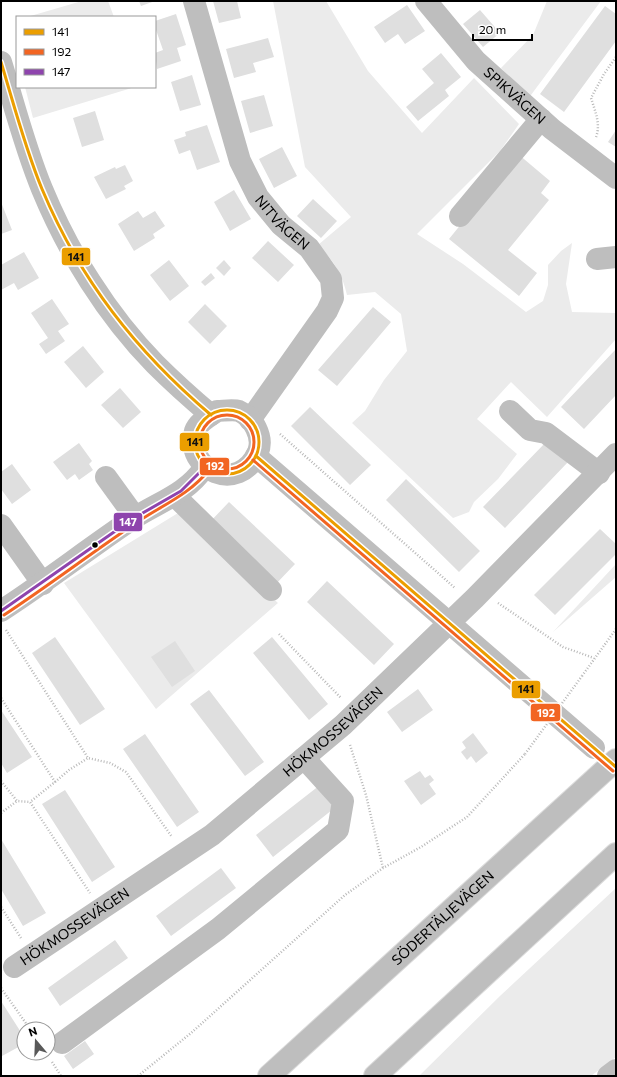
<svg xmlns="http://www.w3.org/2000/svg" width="617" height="1077" font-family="Commissioner,sans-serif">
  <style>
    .green { fill: #ebebeb }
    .building { fill: #dfdfdf }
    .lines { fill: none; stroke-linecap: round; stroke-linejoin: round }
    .highway-casing { stroke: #dbdbdb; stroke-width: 24 }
    .path { stroke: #b9b9b9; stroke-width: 2.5; stroke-dasharray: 1 2; stroke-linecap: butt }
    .minor { stroke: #bebebe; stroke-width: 22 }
    .highway { stroke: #bebebe; stroke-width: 22 }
    .path-bridge { stroke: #b9b9b9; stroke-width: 2.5; stroke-dasharray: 1 2; stroke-linecap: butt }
    .bus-1-casing { stroke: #fff; stroke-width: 6 }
    .bus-2-casing { stroke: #fff; stroke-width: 6 }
    .bus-3-casing { stroke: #fff; stroke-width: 6 }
    .bus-1 { stroke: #eb9e00; stroke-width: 3 }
    .bus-2 { stroke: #f26522; stroke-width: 3 }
    .bus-3 { stroke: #8e44ad; stroke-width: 3 }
    .bus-dot { fill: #000; stroke: #fff; stroke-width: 1.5 }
    .labels { text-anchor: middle; stroke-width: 4; stroke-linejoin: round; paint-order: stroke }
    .street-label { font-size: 14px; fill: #000; stroke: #fff }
    .line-badge { stroke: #fff; stroke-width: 1.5 }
    .badge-label { font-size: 11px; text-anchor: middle; font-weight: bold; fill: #fff }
    .pale-badge-label { font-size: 11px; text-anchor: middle; font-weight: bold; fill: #111 }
  </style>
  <rect width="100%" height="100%" fill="#fff"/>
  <path class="green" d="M82 1H108L114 17H27Z
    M273 1H326L368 71 422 133 474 78 519 124 500 151 417 234 463 264 526 312 543 301 548 285V265L561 251 572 243 566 284 572 312 616 313V339L547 417 511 382 477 419 517 454 498 479 474 502 469 512 453 518 352 423 365 411 384 380 407 351 401 314 375 292 347 295C342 273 333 260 318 245L351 217 305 167Z
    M547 1H601L528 99 501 68 533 35Z
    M25 87H135L33 118Z
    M178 513 278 603 156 709 64 583Z
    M616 564V577L553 632Z
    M616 888V1057L591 1076H419L501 995Z"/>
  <path class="building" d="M139 1H155L141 6Z
    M213 1H237L241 18 219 23Z
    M407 5 425 31 405 44 398 34 385 43 374 27Z
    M605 6 616 14V41L564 112 540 94Z
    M480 10 500 33 483 47 463 24Z
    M176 14 186 45 177 48 181 61 157 69 155 53 163 50 155 27V21Z
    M268 38 274 57 253 63 256 72 234 78 226 49Z
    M441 53 461 77 445 90 449 96 418 121 406 107 434 83 422 69Z
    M192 75 201 105 180 111 171 82Z
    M264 95 273 126 250 133 241 101Z
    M95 111 104 140 82 147 73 118Z
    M207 125 220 162 197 170 190 150 179 154 174 140 186 136 185 132Z
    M616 130V147L608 142Z
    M282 147 297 176 274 188 259 159Z
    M518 154 550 181 541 193 549 200 508 250 537 273 519 296 449 239Z
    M125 165 133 181 124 186 126 189 106 199 94 177 115 167 116 169Z
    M234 190 251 219 230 231 214 202Z
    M313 199 337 221 321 238 297 216Z
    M1 202 12 230 1 234Z
    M138 211 143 218 155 211 165 226 153 234 155 238 134 251 118 224Z
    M268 241 294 265 278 282 252 258Z
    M24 252 39 278 18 290 14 283 1 290V265Z
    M169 260 189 286 170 301 150 275Z
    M224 260 231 268 224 276 216 268Z
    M211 273 215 278 205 286 201 282Z
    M52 299 69 324 58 331 65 341 46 354 39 344 48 338 31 313Z
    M205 304 227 326 210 344 188 322Z
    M373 307 391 322 337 386 318 370Z
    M83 346 104 372 86 388 64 362Z
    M616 349V395L584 429 561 407Z
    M120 388 141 412 123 428 101 405Z
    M310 407 371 465 350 485 291 426Z
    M547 441 568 462 505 528 483 507Z
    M79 443 92 461 89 464 93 470 79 480 75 474 67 480 53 462Z
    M12 464 31 490 12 504 1 489V472Z
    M406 479 480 551 459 572 386 500Z
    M229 502 295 564 274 586 208 524Z
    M600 529 616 544V554L555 615 534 595Z
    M327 581 394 644 374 665 307 602Z
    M55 637 105 709 80 725 32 653Z
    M272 637 328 704 309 720 253 653Z
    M175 641 195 671 172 687 151 657Z
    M418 689 433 710 402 732 387 712Z
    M209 690 264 762 245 776 190 704Z
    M1 710 32 757 7 773 1 763Z
    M473 733 488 753 476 763 471 756 467 760 461 752 466 748 462 742Z
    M145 734 199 812 177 827 123 749Z
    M420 771 425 778 430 775 434 780 429 784 436 794 421 805 404 781Z
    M320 785 337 806 273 857 256 835Z
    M65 790 115 867 92 882 42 804Z
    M1 839 46 913 23 926 1 889Z
    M221 868 236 888 171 936 156 916Z
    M115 940 128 958 60 1006 48 988Z
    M1 1001 24 1037V1044L2 1056Z
    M85 1041 94 1054 73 1069 64 1056Z"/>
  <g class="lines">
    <g class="highway-casing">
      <g id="highway">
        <path id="s4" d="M269 1076 616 760"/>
        <path d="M375 1076 616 854"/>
      </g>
    </g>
    <path class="path" d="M596 137C601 124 595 111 591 98L604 74 616 57
      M280 434 455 588
      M498 603 563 647 594 658
      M6 630 88 758 110 763 126 772 172 837
      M279 634 341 698
      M582 676 616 629
      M1 698 55 782 30 802
      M350 745 366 795 383 868
      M1 781 17 801 30 802 90 893
      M55 782 69 770 88 758
      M1 813 17 801
      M1 907 21 938
      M1 988 30 1029
      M52 1062 61 1076
      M138 1076 191 1033 345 895 383 868 421 847 467 817 525 754"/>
    <g class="minor">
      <path id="s1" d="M194 1 240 161 258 197 281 225 309 248 331 279 333 298 327 311 250 420"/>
      <path id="s2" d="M426 1 476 61 552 129 616 178"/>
      <path d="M1 62C14 104 25 148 42 189 68 252 107 315 155 364 173 382 192 399 211 415"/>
      <path d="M460 216 541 119"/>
      <path d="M597 259 616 257"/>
      <path d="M217 411C223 411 233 409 239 411 253 417 264 437 258 452 239 495 184 470 195 431 198 422 210 416 217 411Z"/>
      <path d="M510 411 530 430 546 433 599 473"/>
      <path d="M256 456 594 748"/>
      <path d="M106 477 135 517"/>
      <path d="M175 496 271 590"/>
      <path d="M1 525 43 584"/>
      <path d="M1 611C46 582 89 548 134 518 161 501 186 494 205 467"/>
      <path id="s3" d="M14 967 212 835 343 725 475 598 616 454"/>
      <path d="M62 1043 218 929 338 830 343 801 304 758"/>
      <path d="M608 1076 616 1070"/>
    </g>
    <use href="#highway" class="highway"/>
    <path class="path-bridge" d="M525 754 582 676"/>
    <g class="bus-1-casing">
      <path id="bus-1" d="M1 62C14 105 25 148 42 189 80 280 136 351 211 415
        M195 442a32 32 0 1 1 64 0a32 32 0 1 1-64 0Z
        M256 456 616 767"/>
    </g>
    <g class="bus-2-casing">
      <path id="bus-2" d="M200 442a27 27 0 1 1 54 0a27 27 0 1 1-54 0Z
        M253 460 613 771
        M4 615C48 586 90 554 133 525 160 506 188 496 209 470"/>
    </g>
    <g class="bus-3-casing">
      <path id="bus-3" d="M1 611 134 518 181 491 205 467"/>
    </g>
    <use href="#bus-1" class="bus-1"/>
    <use href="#bus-2" class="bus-2"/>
    <use href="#bus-3" class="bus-3"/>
  </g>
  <circle class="bus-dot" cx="95" cy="545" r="3.5"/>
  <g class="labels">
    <g class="street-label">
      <text dy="5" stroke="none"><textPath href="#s2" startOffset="130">SPIKVÄGEN</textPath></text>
      <text dy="5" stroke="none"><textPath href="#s1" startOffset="242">NITVÄGEN</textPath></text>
      <text dy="5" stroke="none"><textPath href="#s3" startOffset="397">HÖKMOSSEVÄGEN</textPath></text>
      <text dy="5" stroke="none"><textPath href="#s4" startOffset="235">SÖDERTÄLJEVÄGEN</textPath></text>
      <text dy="5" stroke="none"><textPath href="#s3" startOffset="73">HÖKMOSSEVÄGEN</textPath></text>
    </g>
  </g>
  <g class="line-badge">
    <rect x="61" y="247" width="30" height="19" rx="4" fill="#eb9e00"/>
    <rect x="179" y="432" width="31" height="20" rx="4" fill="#eb9e00"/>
    <rect x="199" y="457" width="31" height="19" rx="4" fill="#f26522"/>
    <rect x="113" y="512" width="30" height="20" rx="4" fill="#8e44ad"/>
    <rect x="511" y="680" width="30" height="19" rx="4" fill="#eb9e00"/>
    <rect x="530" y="703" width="31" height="19" rx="4" fill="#f26522"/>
  </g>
  <g class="badge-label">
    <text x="215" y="470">192</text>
    <text x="128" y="526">147</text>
    <text x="546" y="717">192</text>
  </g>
  <g class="pale-badge-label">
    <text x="76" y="261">141</text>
    <text x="195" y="446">141</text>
    <text x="526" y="693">141</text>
  </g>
  <rect width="617" height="1077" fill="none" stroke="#000000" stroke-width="4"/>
  <rect x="16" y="16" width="140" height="72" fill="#ffffff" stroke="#999999"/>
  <rect x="24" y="29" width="20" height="6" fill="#eb9e00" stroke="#999999"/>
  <text x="52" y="36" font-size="12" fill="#000000">141</text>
  <rect x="24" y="49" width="20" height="6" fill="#f26522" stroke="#999999"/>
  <text x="52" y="56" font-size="12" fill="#000000">192</text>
  <rect x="24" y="69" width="20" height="6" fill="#8e44ad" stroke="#999999"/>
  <text x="52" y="76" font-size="12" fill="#000000">147</text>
  <g transform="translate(36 1041) rotate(341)"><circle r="19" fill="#ffffff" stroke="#999999"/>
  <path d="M0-3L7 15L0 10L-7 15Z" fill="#595959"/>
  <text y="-6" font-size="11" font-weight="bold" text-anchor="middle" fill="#000000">N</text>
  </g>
  <path d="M473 34v6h59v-6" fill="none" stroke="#000000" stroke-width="2"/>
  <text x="479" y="34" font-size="12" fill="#000000" stroke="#ffffff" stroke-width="3" paint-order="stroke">20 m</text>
</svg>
